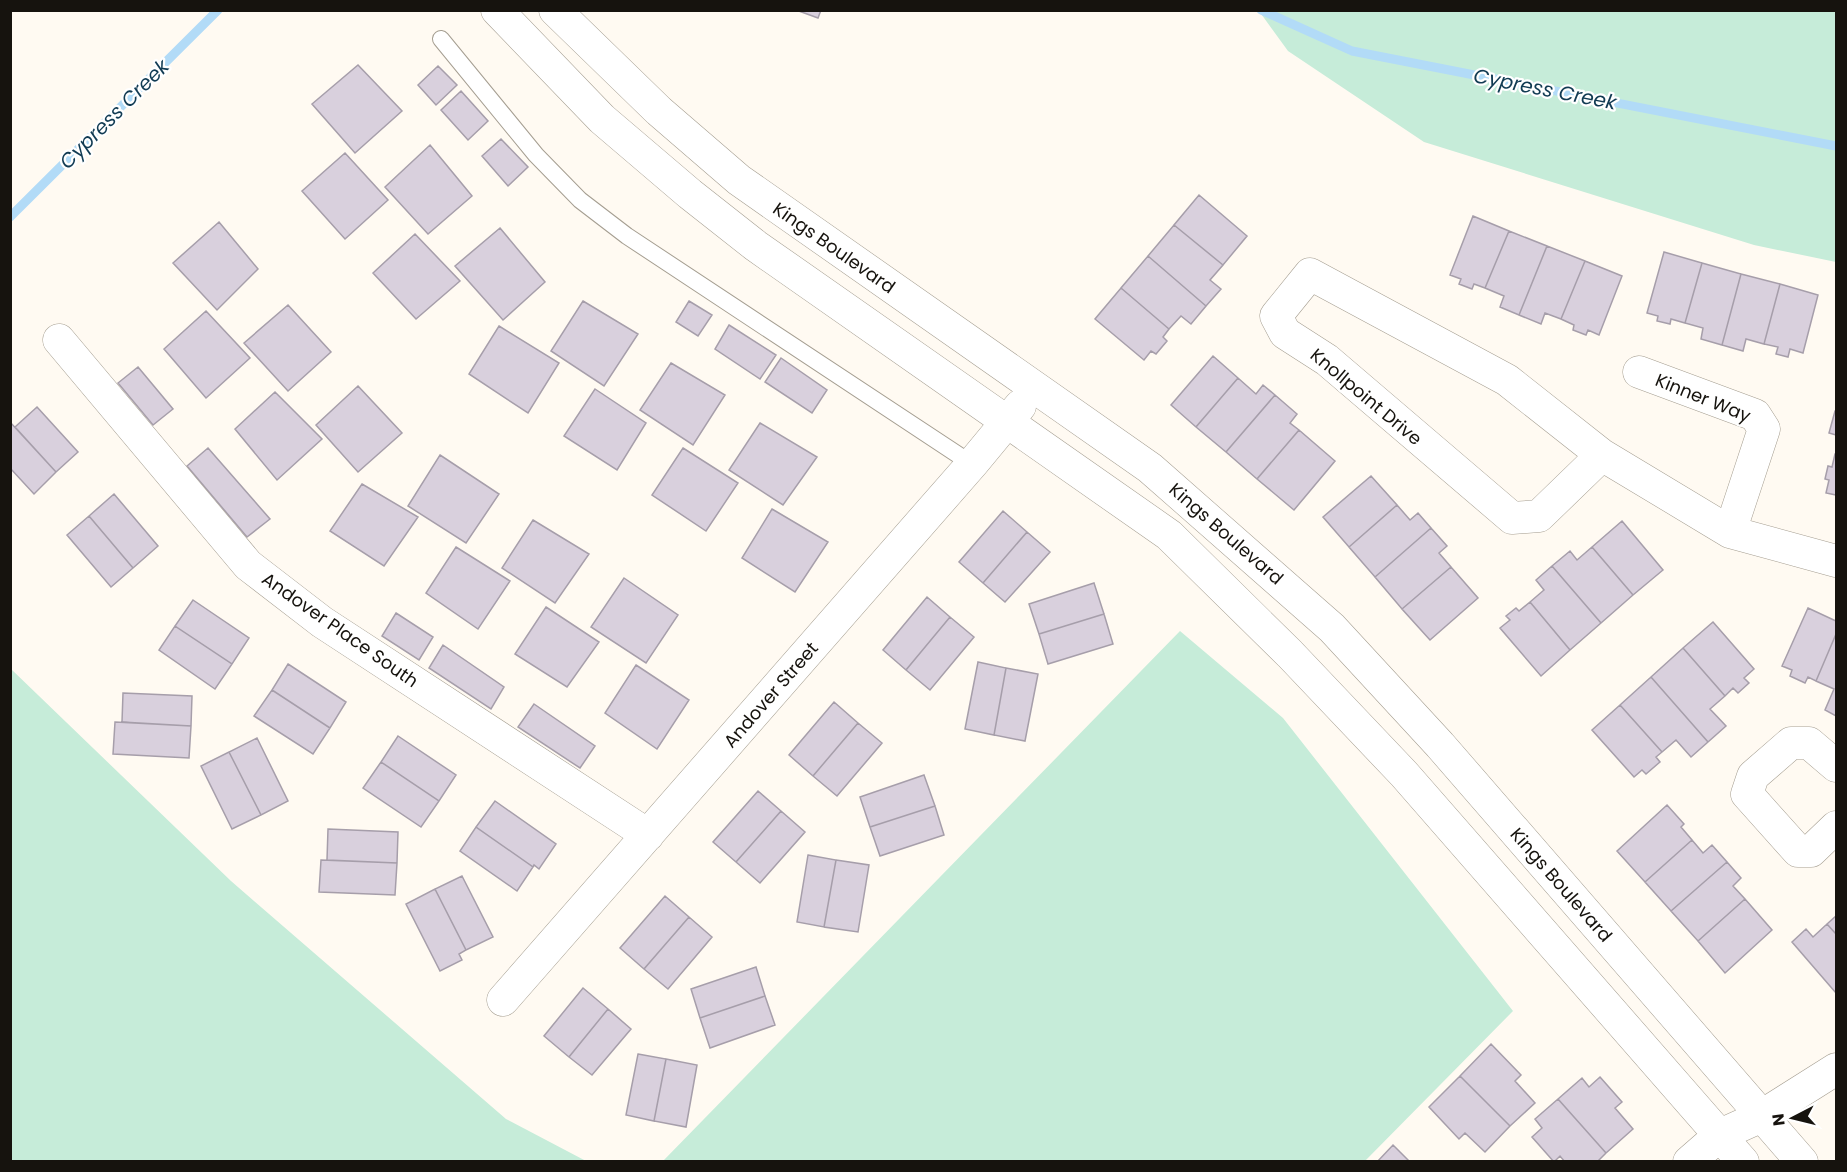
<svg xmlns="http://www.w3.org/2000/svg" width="1847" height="1172" font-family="Poppins,sans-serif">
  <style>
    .green { fill: #c6ecd9 }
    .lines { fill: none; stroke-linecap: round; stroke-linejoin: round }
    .stream { stroke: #b2dbf7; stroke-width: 9 }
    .building { fill: #d9d0dd; stroke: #a69eaa; stroke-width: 1.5 }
    .lane-casing { stroke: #a59e91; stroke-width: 18 }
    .street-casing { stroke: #a59e91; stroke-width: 33 }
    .lane { stroke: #fff; stroke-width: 16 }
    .street { stroke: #fff; stroke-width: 32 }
    .labels { text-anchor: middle; stroke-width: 4.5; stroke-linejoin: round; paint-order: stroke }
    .street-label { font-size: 18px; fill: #16130e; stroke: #fff }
    .water-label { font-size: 20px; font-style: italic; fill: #113b53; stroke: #fff }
  </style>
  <rect width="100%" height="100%" fill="#fffaf2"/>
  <path class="green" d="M1259 11H1836V262L1754 245 1424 142 1288 51Z
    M1180 631 1283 718 1513 1011 1365 1161H663Z
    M11 669 231 881 506 1119 586 1161H11Z"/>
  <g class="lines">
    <path class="stream" d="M1261 10 1352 51 1836 146
      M10 217 218 10"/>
  </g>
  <path class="building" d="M796 10H821L818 18Z
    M358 65 402 111 355 153 312 104Z
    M438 66 457 85 436 105 418 85Z
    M461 91 488 121 468 140 441 110Z
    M501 139 528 167 508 186 482 156Z
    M430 145 472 196 428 234 385 187Z
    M345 153 388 200 345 239 302 191Z
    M1199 195 1247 236 1223 265 1174 225Z
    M1473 216 1509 231 1485 288 1474 284 1472 289 1459 284 1461 279 1450 275Z
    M219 222 258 269 217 310 173 263Z
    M1174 225 1223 265 1210 280 1221 289 1206 306 1148 256Z
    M500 228 545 282 503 320 455 266Z
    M1509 231 1547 246 1519 315 1500 307 1504 296 1485 288Z
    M415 234 460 281 416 319 373 273Z
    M1547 246 1585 261 1561 319 1545 313 1541 324 1519 315Z
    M1664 252 1702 263 1685 323 1671 319 1670 324 1657 321 1658 316 1647 313Z
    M1148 256 1206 306 1191 324 1181 316 1169 329 1121 288Z
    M1585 261 1622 276 1599 335 1588 330 1586 335 1573 330 1574 325 1561 319Z
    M1702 263 1741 274 1722 345 1701 339 1703 328 1685 323Z
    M1741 274 1780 284 1764 344 1746 339 1743 351 1722 345Z
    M1780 284 1818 295 1803 353 1790 349 1788 357 1776 354 1778 347 1764 344Z
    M1121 288 1169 329 1163 337 1167 341 1156 354 1151 351 1144 360 1095 319Z
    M583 301 638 334 604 386 551 351Z
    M689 301 712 315 698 336 676 322Z
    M288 305 331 352 288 391 244 343Z
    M206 311 250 358 206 398 164 349Z
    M729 325 776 355 760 379 715 349Z
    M499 326 559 363 528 413 469 374Z
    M1213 356 1238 378 1196 427 1171 405Z
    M781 358 827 390 812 413 765 382Z
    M671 363 725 395 693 445 640 410Z
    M138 367 173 409 153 425 118 383Z
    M1238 378 1256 394 1263 385 1275 395 1226 452 1196 427Z
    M358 386 402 433 358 472 316 425Z
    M595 389 646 423 617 470 564 436Z
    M275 392 322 439 277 480 235 429Z
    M1275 395 1297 414 1290 423 1299 430 1257 479 1226 452Z
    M37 407 78 452 56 472 15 427Z
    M1835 411H1836V435L1829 433Z
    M10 422 56 472 34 494 10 468Z
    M760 423 817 457 783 505 729 470Z
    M1299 430 1335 461 1294 510 1257 479Z
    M208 448 270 519 247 537 187 466Z
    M683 448 738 483 706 531 652 495Z
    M1835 454H1836V495L1826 493 1829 480 1825 479 1828 466 1832 467Z
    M440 455 499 494 466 543 408 506Z
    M1371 476 1397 505 1349 547 1323 517Z
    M362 484 418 517 384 566 330 531Z
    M114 494 158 546 133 568 89 516Z
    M1397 505 1410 520 1418 513 1431 528 1375 577 1349 547Z
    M772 509 828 542 795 592 742 558Z
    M1003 511 1027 532 983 583 959 562Z
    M89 516 133 568 111 587 67 535Z
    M533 520 589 554 555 603 502 568Z
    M1622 521 1663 570 1633 595 1592 547Z
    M1431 528 1447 546 1439 553 1451 567 1402 609 1375 577Z
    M1027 532 1050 552 1005 602 983 583Z
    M456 547 510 581 478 629 426 593Z
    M1592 547 1633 595 1601 623 1552 566 1570 551 1577 560Z
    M1552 566 1601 623 1570 650 1530 602 1544 590 1536 580Z
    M1451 567 1478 598 1430 640 1402 609Z
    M624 578 678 615 646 663 591 627Z
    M1094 583 1104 614 1039 634 1029 604Z
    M927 597 950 617 906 670 883 650Z
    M193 600 249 638 232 664 175 626Z
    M1530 602 1570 650 1541 676 1500 628 1510 620 1506 616 1516 608 1519 611Z
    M546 607 599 642 567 687 515 654Z
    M1808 608 1836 621V634L1816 681 1808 677 1805 683 1790 676 1792 670 1782 666Z
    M396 613 433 637 419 660 382 636Z
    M1104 614 1113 644 1048 664 1039 634Z
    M950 617 974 637 930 690 906 670Z
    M1713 622 1754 669 1744 678 1749 683 1738 693 1733 688 1725 696 1683 648Z
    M175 626 232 664 215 689 159 650Z
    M1836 634V716L1825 710 1834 689 1816 681Z
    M443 645 504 687 491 709 429 668Z
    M1683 648 1725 696 1710 709 1726 726 1708 742 1651 677Z
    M978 662 1006 668 994 735 965 729Z
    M288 664 346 702 330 728 272 690Z
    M636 665 689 700 657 749 605 713Z
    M1006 668 1038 674 1025 741 994 735Z
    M1651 677 1708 742 1691 757 1676 740 1662 752 1620 705Z
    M272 690 330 728 313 754 254 716Z
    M123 693 192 696 191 726 122 722Z
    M834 702 858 723 813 776 789 755Z
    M534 704 595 746 580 768 518 727Z
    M1620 705 1662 752 1656 757 1660 762 1646 774 1642 770 1634 777 1592 730Z
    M115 722 191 726 189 758 113 754Z
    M858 723 882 743 837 796 813 776Z
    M398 736 456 775 439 801 381 762Z
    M257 738 288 801 261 815 229 752Z
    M229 752 261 815 232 829 201 766Z
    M381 762 439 801 421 827 363 788Z
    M924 775 935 806 870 827 860 797Z
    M758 791 781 811 736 862 713 842Z
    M495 801 556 844 539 869 534 865 533 867 476 827Z
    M1667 805 1684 824 1681 827 1692 840 1645 882 1617 851Z
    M935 806 944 835 880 856 870 827Z
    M781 811 805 832 760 883 736 862Z
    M476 827 533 867 517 891 460 851Z
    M328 829 398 832 397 863 327 860Z
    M1692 840 1703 853 1712 845 1727 862 1671 911 1645 882Z
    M808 855 836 860 824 927 797 922Z
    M321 860 397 863 395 895 319 892Z
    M836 860 869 865 858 932 824 927Z
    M1727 862 1741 878 1733 886 1745 899 1698 941 1671 911Z
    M462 876 493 937 466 950 435 889Z
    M435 889 466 950 459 954 462 960 440 971 406 904Z
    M665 896 689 917 644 969 620 948Z
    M1745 899 1772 930 1725 973 1698 941Z
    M1836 916V934L1827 924Z
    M689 917 712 937 668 989 644 969Z
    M1827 924 1836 934V993L1792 942 1806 929 1813 937Z
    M756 967 765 996 700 1018 691 989Z
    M583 988 608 1009 569 1057 544 1036Z
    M765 996 775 1025 710 1048 700 1018Z
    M608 1009 631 1029 592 1075 569 1057Z
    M1491 1044 1521 1075 1515 1081 1535 1103 1510 1126 1460 1076Z
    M638 1054 666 1059 654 1121 626 1115Z
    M666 1059 697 1065 686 1127 654 1121Z
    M1460 1076 1510 1126 1485 1152 1465 1133 1459 1139 1429 1107Z
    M1600 1077 1622 1102 1615 1108 1633 1129 1606 1153 1558 1099 1582 1078 1589 1087Z
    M1558 1099 1606 1153 1597 1162H1565L1560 1156 1554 1162 1532 1137 1542 1128 1535 1119Z
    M1393 1145 1410 1162H1377Z"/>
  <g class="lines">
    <g class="lane-casing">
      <path id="lane" d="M441 39 536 155 580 200 627 236 972 464"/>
    </g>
    <g class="street-casing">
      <path id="street" d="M497 10 602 119 690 194 756 246 1169 535 1290 654 1404 774 1743 1162
        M555 10 659 111 739 180 1150 468 1332 628 1440 745 1802 1162
        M1310 274 1507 380 1602 455 1539 516 1512 518 1327 360 1285 333 1276 316Z
        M59 340 248 565 322 622 648 835
        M1639 372 1755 415 1764 429 1730 532
        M1602 455 1730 532 1836 561
        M1836 766 1809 743H1791L1753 776 1747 794 1798 851H1811L1836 827
        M503 1000 972 464 1020 406
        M1689 1162 1720 1135 1760 1117 1836 1069"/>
    </g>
    <use href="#lane" class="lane"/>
    <use href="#street" class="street"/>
  </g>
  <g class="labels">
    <g class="street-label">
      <text transform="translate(834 248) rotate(35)" y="6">Kings Boulevard</text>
      <text transform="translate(1366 397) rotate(40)" y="6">Knollpoint Drive</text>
      <text transform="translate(1703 398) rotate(22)" y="6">Kinner Way</text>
      <text transform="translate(1226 534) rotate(41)" y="6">Kings Boulevard</text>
      <text transform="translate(340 630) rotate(35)" y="6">Andover Place South</text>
      <text transform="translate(771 695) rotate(-49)" y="6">Andover Street</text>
      <text transform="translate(1561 885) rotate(49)" y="6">Kings Boulevard</text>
    </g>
    <g class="water-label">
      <text transform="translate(1545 89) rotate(11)" y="7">Cypress Creek</text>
      <text transform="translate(114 114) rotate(-45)" y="7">Cypress Creek</text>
    </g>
  </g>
  <rect width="1847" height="1172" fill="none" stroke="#16130e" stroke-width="24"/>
  <g transform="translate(1793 1118) rotate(263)" stroke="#ffffff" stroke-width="4.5" paint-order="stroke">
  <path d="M0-4.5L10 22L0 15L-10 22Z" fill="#16130e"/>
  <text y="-9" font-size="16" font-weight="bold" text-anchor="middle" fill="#16130e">N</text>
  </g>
</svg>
